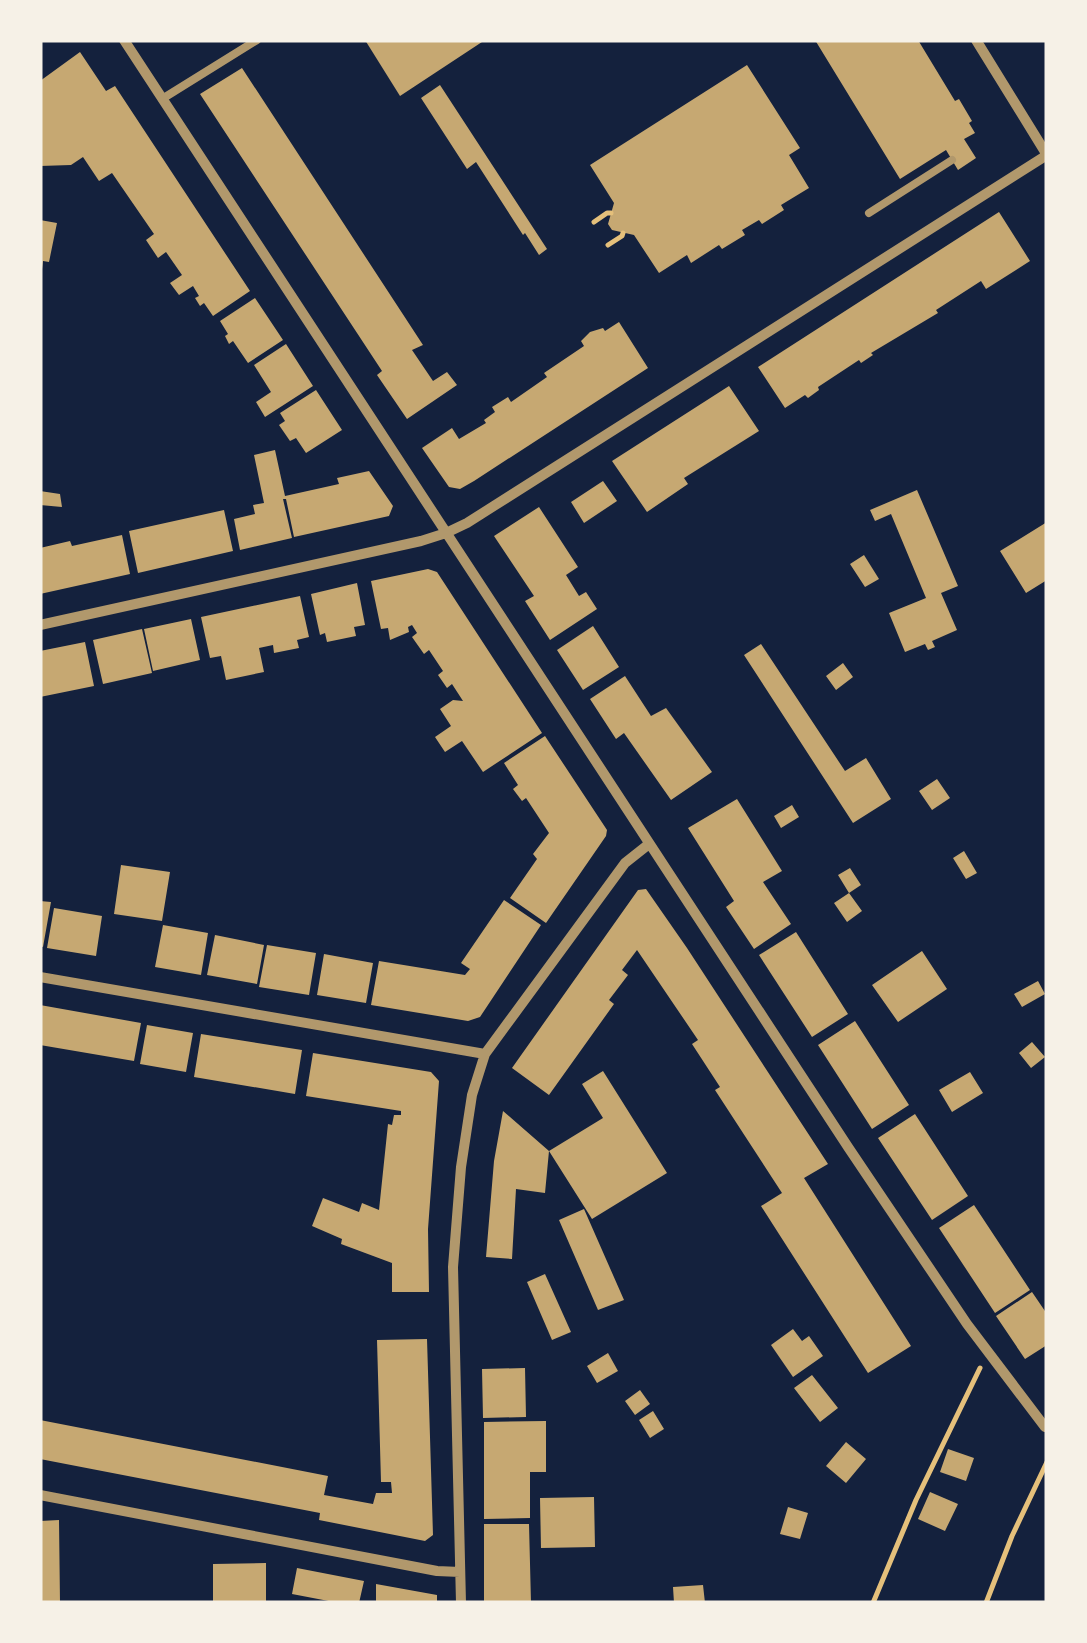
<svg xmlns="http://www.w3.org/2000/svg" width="1087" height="1643" font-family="Helvetica,sans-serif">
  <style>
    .building { fill: #c6a872 }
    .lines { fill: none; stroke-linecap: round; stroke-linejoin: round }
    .path { stroke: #e5c07b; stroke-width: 5 }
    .service { stroke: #b1986c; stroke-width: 8 }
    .minor { stroke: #b1986c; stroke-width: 10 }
  </style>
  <rect width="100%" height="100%" fill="#14213d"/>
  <path class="building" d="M365 40H485L400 96Z
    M815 40H918L955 101 959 99 972 121 969 123 975 133 964 139 976 158 958 170 946 150 900 179Z
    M80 52 106 91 115 86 250 291 213 316 204 303 200 306 195 298 199 296 193 286 179 295 170 283 182 275 166 252 158 258 146 240 154 234 112 173 99 181 83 157 71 165 40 166V81Z
    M747 65 800 148 789 155 809 188 781 205 784 210 762 224 759 220 742 230 745 235 722 249 719 245 691 263 687 255 659 273 634 235 612 230 608 224 614 203 590 165Z
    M242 68 423 345 412 350 433 381 447 372 457 385 407 419 377 375 382 371 200 94Z
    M440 85 547 249 539 255 525 233 523 235 476 162 467 169 421 98Z
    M999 212 1030 261 986 289 981 281 936 310 938 313 871 353 873 355 861 363 859 360 818 387 819 390 808 398 805 395 785 408 758 367Z
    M40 220 57 223 49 262 43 261 42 269H40Z
    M255 298 283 340 248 363 233 341 229 344 225 336 228 334 220 321Z
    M619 322 648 368 474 481 460 489 449 487 422 448 452 428 459 439 486 423 484 420 495 412 492 407 508 397 511 402 547 377 544 373 584 346 581 341 590 332 603 328 605 331Z
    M286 344 313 386 265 417 256 402 271 392 254 365Z
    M729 386 759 431 684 478 688 484 647 512 612 461Z
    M316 390 342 430 306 453 296 438 290 441 279 425 285 421 280 413Z
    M275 450 285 496 339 484 337 478 369 471 393 506 389 516 294 537 286 499H283L292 538 240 550 234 519 255 514 253 505 264 503 254 455Z
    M603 481 617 501 584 523 571 502Z
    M917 490 958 586 941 593 957 630 932 641 935 647 928 650 925 644 905 652 889 613 926 598 891 514 875 521 870 510Z
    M40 491 60 494 62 507 40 505Z
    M539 507 578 567 566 575 579 596 586 592 597 609 550 640 525 601 534 596 494 536Z
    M224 510 233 551 138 573 129 531Z
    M1047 522V580L1026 593 1000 551Z
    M122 535 130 574 40 594V548L70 541 72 546Z
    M864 555 879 579 865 587 850 564Z
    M428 569 437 572 542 733 483 772 462 741 445 752 435 737 451 726 440 709 453 700 463 701 452 684 447 688 438 675 443 671 429 650 424 654 412 637 417 633 412 625 408 627 409 632 390 640 388 628 381 629 371 581Z
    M357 583 365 625 354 627 356 636 327 642 325 633 320 635 311 594Z
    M300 596 309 637 297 640 299 648 274 653 273 645 259 648 264 672 226 680 221 656 210 658 201 617Z
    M191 619 200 660 153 671 144 629Z
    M593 626 619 667 583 690 557 650Z
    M142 629 152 673 103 684 93 640Z
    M85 642 94 686 40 697V651Z
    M761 644 845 771 866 758 891 799 853 823 744 655Z
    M843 663 853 677 836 690 826 676Z
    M625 676 651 716 666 708 712 772 671 800 624 733 616 739 590 699Z
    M545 736 607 830 606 836 546 923 510 898 537 859 533 854 549 833 526 798 522 801 513 789 518 785 504 763Z
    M937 779 950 798 932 810 919 791Z
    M737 799 782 871 763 882 791 924 754 949 726 907 734 901 688 828Z
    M792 805 799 817 781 828 774 816Z
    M964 851 977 873 966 879 953 858Z
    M121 865 170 872 162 921 114 914Z
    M850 868 861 885 849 893 838 875Z
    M646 889 687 948 828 1164 804 1178 911 1346 868 1373 761 1206 782 1193 715 1090 720 1087 692 1044 698 1040 637 950 622 970 628 975 609 1000 614 1004 549 1095 512 1068 638 890Z
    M849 893 862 911 847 922 834 903Z
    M504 900 541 925 480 1017 468 1021 371 1005 379 961 465 975 470 969 461 963Z
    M40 901 51 902 43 947 40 946Z
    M54 908 102 916 96 956 47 948Z
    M163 925 208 933 201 975 155 967Z
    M796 932 848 1014 812 1037 759 955Z
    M215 935 264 945 257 984 207 975Z
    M267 945 316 953 309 995 259 987Z
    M922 951 947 989 898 1022 872 985Z
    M324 954 373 963 366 1003 317 995Z
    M1038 981 1045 994 1022 1007 1014 994Z
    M40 1005 141 1023 134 1061 40 1045Z
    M855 1021 909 1105 872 1129 818 1045Z
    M147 1025 193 1033 186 1072 140 1064Z
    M201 1034 302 1050 295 1094 194 1077Z
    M1032 1042 1045 1057 1031 1068 1019 1053Z
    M313 1053 431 1072 439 1081 428 1229 429 1292H392V1263L341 1244 342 1239 312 1226 323 1198 359 1212 362 1203 379 1210 388 1124 392 1125 394 1115H401V1111L306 1096Z
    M603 1071 667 1173 592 1219 549 1151 603 1118 582 1084Z
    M970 1072 983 1093 952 1112 939 1090Z
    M503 1111 549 1151 545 1193 516 1189 512 1259 486 1257 494 1161Z
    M915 1114 968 1196 932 1220 878 1138Z
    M974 1205 1030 1290 995 1313 939 1228Z
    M584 1209 624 1300 598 1310 559 1220Z
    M545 1274 571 1332 552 1340 527 1282Z
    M1032 1292 1047 1314V1345L1025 1359 996 1316Z
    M793 1329 802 1341 809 1336 823 1356 793 1377 771 1345Z
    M427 1339 433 1535 425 1541 319 1520 320 1513 40 1459V1420L328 1476 324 1495 373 1504 376 1493H392L391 1482H381L377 1340Z
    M608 1353 618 1371 597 1383 587 1366Z
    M525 1368 526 1417 483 1418 482 1369Z
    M812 1375 838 1408 820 1422 794 1388Z
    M640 1390 650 1404 635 1415 625 1401Z
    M653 1411 664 1429 650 1438 639 1420Z
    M546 1421V1472H530V1518L484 1519V1422Z
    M846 1442 866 1459 846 1483 826 1466Z
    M948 1449 974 1458 966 1481 940 1472Z
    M930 1492 958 1504 945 1531 918 1519Z
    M594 1497 595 1547 541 1548 540 1498Z
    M788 1507 808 1513 800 1539 780 1534Z
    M59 1520 60 1603H40V1521Z
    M484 1524H529L531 1603H484Z
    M266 1563V1603H213V1564Z
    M297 1568 364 1581 359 1603H339L292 1594Z
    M376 1584 437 1595V1603H376Z
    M703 1585 705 1603H674L673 1587Z"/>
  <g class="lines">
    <path class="path" d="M594 222 607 213H611
      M608 245 622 236 623 233
      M873 1603 916 1500 980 1368
      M986 1603 1012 1536 1047 1462"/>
    <path class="service" d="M162 99 257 40
      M869 213 952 160"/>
    <path class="minor" d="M124 40 848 1147 967 1324 1045 1427
      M976 40 1047 155
      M40 625 421 541 446 533 467 523 1047 155
      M40 977 485 1054
      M40 1495 437 1571 460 1572
      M461 1603 453 1267 461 1167 472 1095 485 1054 625 863 649 844"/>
  </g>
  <rect width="1087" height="1643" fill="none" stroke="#f6f1e7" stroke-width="85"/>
</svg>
